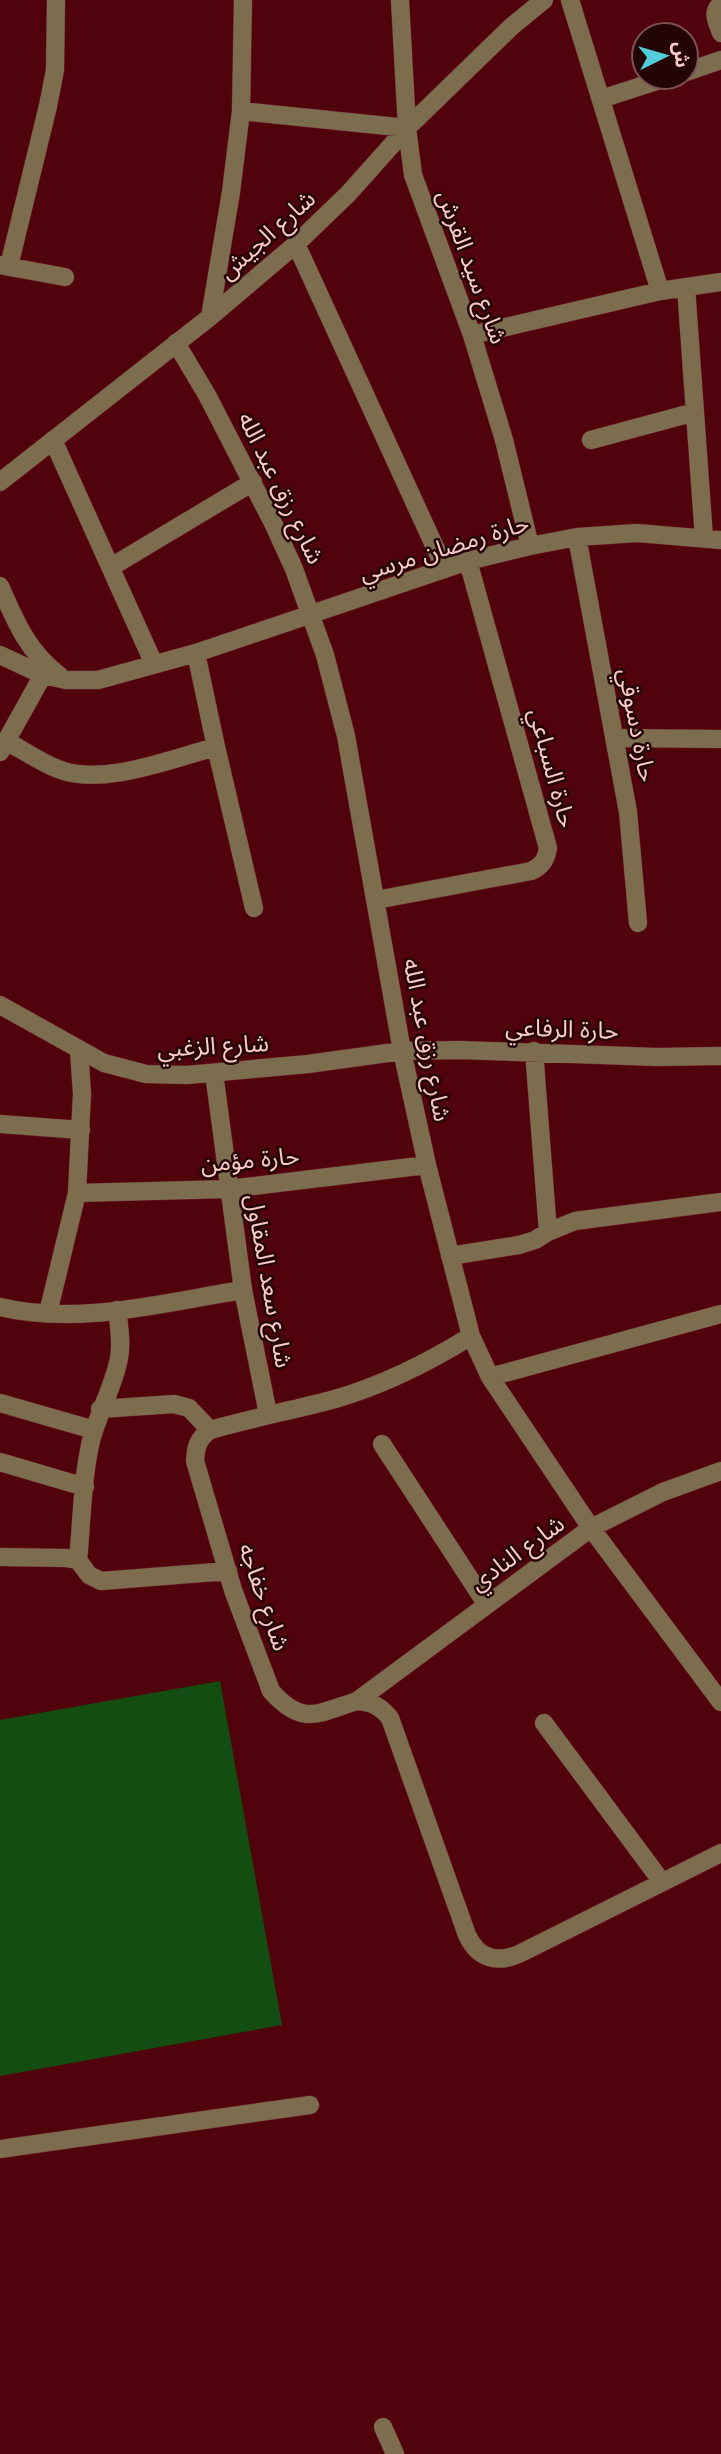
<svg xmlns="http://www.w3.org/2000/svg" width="721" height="2454" font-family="'PT Sans','Noto Sans Arabic',sans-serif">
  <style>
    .green { fill: #144d12 }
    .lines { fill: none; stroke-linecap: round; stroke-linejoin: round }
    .minor-casing { stroke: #6f272e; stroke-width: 19 }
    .minor { stroke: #7d6d4f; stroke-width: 18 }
    .labels { text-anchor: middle; stroke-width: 5; stroke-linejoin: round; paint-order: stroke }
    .street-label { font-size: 24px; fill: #facbc8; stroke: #240506 }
  </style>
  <rect width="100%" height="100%" fill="#51030c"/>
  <path class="green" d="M220 1681 282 2025 0 2076V1720Z"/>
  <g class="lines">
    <g class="minor-casing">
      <path id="minor" d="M400 0 407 128 413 175 472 335 504 440 530 546
        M570 0 660 291
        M721 4C711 12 717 22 721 33
        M686 72 721 60
        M601 99 669 77
        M241 111 407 128
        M296 244 445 569
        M0 265 65 277
        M9 266 48 106 55 70 56 0
        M686 287 704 538
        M210 317 231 192 241 111 243 0
        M472 335 660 291 721 282
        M176 343 207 395 274 525 294 569 325 655 346 736 402 1051 427 1165 471 1336 490 1377 591 1528 721 1702
        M53 440 154 664
        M591 440 695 412
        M0 482 210 317 296 244 348 194 407 128 511 27 544 0
        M577 537 628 812 638 923
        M111 567 253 482
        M0 586C15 621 28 652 60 676
        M196 653 216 747 254 908
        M0 655 43 675 66 680H98L196 653 468 561 530 546 577 537 637 533 721 540
        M614 738 721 739
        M6 741C23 750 40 762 58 769 102 787 170 759 216 747
        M0 752 43 675
        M376 900 531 871C542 866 546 860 548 848L468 561
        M0 1005 104 1063 146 1074 187 1075 308 1064 402 1051 460 1050 657 1057 721 1056
        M534 1051 548 1232
        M214 1073 243 1290 268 1414
        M0 1124 81 1130
        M77 1193 229 1189 427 1165
        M450 1256 519 1245 535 1240 548 1232 575 1221 721 1202
        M0 1307C79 1326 165 1302 243 1290
        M48 1313 77 1193 82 1094 79 1050
        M471 1336C429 1362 384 1385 335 1399 294 1410 252 1418 210 1430 198 1439 196 1446 195 1461L233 1590 271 1691C303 1727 318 1713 357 1701L591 1528 663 1492 721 1471
        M490 1377 721 1314
        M0 1403 94 1430
        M100 1409 174 1404 189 1408 210 1430
        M382 1444 487 1605
        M0 1462 85 1487
        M0 1557 66 1558 78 1560 89 1575 101 1581 228 1571
        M78 1560C82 1521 82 1479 91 1441 98 1413 114 1386 119 1358 122 1342 119 1326 117 1310
        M357 1701C372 1702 380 1706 390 1718L467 1935C478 1959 498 1964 521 1953L721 1853
        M544 1723 662 1882
        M0 2149 310 2105
        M383 2427 395 2454"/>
    </g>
    <use href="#minor" class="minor"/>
  </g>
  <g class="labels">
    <g class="street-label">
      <text transform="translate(267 235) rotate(-42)" y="8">شارع الجيش</text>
      <text transform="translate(472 267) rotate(70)" y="8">شارع سيد القرش</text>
      <text transform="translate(281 488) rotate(64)" y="8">شارع رزق عبد الله</text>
      <text transform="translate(444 548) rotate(-17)" y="8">حارة رمضان مرسي</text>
      <text transform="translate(637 725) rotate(79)" y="8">حارة دسوقي</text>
      <text transform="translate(552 768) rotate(75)" y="8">حارة السباعي</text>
      <text transform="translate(562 1029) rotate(2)" y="8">حارة الرفاعي</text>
      <text transform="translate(427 1040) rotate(79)" y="8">شارع رزق عبد الله</text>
      <text transform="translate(213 1046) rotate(-3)" y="8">شارع الزغبي</text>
      <text transform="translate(250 1160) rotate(-5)" y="8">حارة مؤمن</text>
      <text transform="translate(269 1281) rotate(80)" y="8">شارع سعد المقاول</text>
      <text transform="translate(517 1553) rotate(-36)" y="8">شارع النادي</text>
      <text transform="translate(264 1597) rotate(71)" y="8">شارع خفاجه</text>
    </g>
  </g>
  <g transform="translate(665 56) rotate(85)"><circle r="33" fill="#240506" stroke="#7a5454" stroke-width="2"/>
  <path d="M0-5L12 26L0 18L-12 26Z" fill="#52ccd6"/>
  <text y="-10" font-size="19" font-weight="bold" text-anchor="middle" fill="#facbc8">ش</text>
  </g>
</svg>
